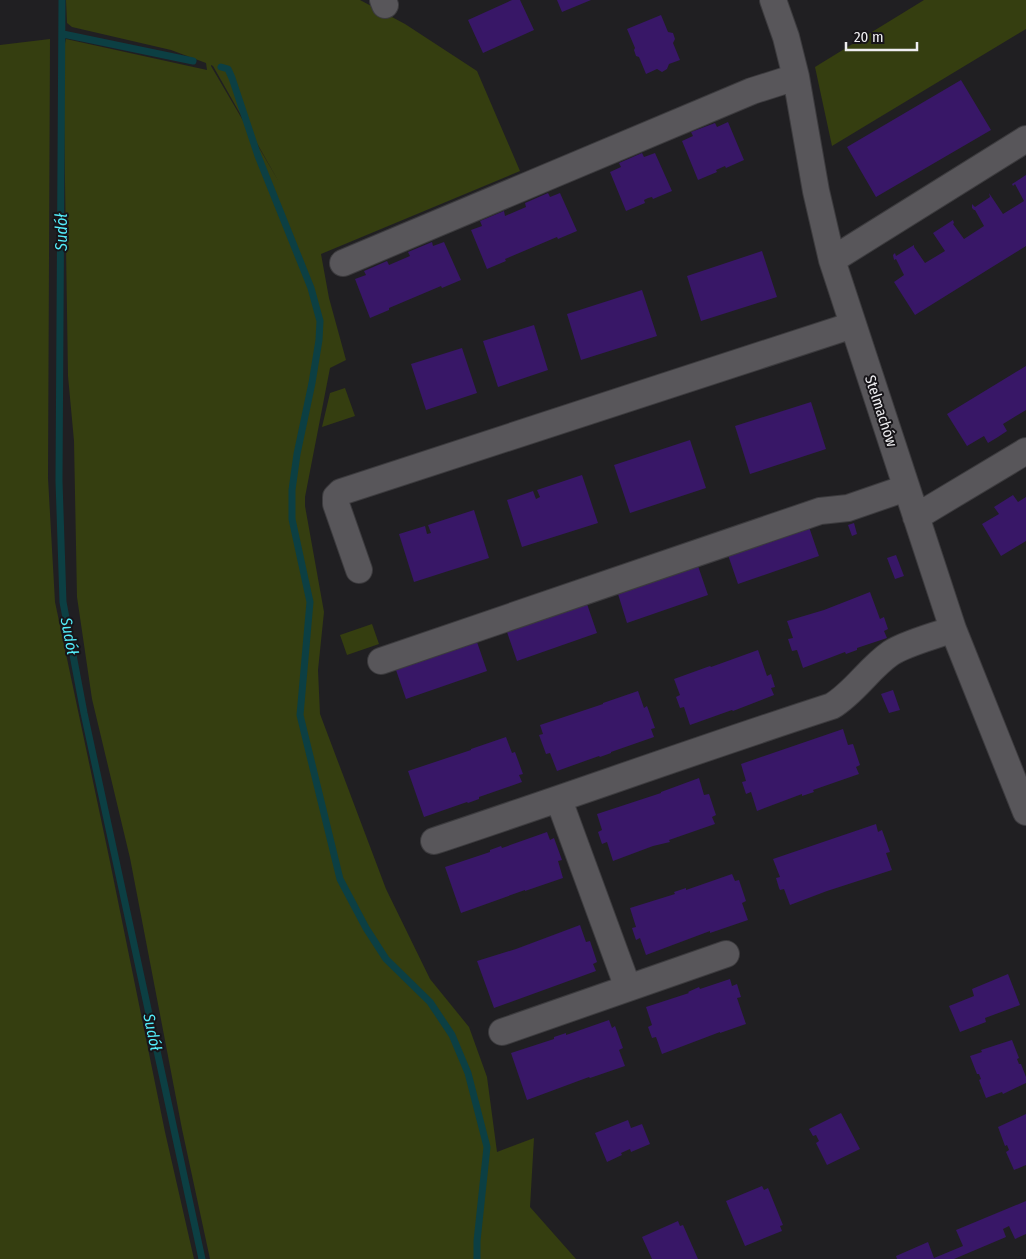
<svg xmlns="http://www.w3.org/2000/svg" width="1026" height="1259" font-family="'Fira Sans Condensed',sans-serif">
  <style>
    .green { fill: #353e10; fill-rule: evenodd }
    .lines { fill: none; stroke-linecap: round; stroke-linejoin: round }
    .stream { stroke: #0c3f43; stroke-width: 7 }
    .building { fill: #381767 }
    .minor-casing { stroke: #3c3b3e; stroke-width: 28 }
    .minor { stroke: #58565a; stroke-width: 26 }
    .labels { text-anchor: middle; stroke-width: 4; stroke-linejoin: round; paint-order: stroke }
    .street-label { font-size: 15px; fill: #efeef1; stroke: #171519 }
    .water-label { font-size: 16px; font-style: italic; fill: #54eefb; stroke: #171519 }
  </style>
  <rect width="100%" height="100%" fill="#201f22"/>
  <path class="green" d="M66 0H360L405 24 477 71 520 171 321 254 329 298 346 360 330 368 305 497V506L324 612 318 670 320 714 386 889 430 979 469 1027 487 1077 497 1152 534 1138 530 1207 576 1259H210L182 1129 130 858 92 699 77 597 74 441 68 376 63 52 66 39 207 70 206 63 171 50 72 27 67 23ZM211 65 213 66 279 182 211 66Z
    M924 0H1026V29L832 146 815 67Z
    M50 39 48 478 55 602 109 857 165 1132 194 1259H0V45Z
    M345 388 355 416 322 427 330 393Z
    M372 624 379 644 347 655 340 635Z"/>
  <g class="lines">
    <path class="stream" d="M62 0 59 481 63 602 84 713 202 1259
      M63 34 193 61
      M221 67 228 69 232 78 258 156 311 288 320 321 319 340 312 383 297 454 292 490V519L310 602 300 715 340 879 366 928 386 959 430 1002 452 1035 468 1073 487 1147 477 1241V1259"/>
  </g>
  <path class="building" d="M512 0H520L534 30 483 53 468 20Z
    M557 0H591L562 12Z
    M661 15 668 32 673 33 675 39 673 43 680 60 669 64 667 69 662 72 657 69 646 74 639 57 636 56 634 50 635 48 627 29Z
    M961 80 991 130 876 197 847 147Z
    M728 122 744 160 726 168 725 166 716 170 717 172 698 180 682 141 693 136 691 132 715 123 717 127Z
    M642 153 644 157 655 153 672 191 653 199 652 197 648 198 644 200 645 203 626 211 610 172 621 167 619 163Z
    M1026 175V246L915 315 894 282 904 275 896 259 894 260 893 255 895 253 896 256 914 245V247L925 263 945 251 933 233 950 222 953 220 954 223 953 224 964 239 984 226 975 210H974L972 208V204L975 207 990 197 989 193 1003 214 1024 201 1015 184 1013 186 1012 184Z
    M548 193 550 197 560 193 577 231 558 239 557 237 505 259 506 261 487 269 471 230 482 226 480 221 504 211 505 216 526 207 525 203Z
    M432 242 433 246 444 242 461 280 442 288 441 286 389 308V310L370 318 355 279 366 275 364 271 387 261 389 265 410 256 408 252Z
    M762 251 777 297 701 321 687 276Z
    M642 290 657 336 581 360 567 314Z
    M534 325 548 370 498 387 483 341Z
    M462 348 477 393 426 410 411 364Z
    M1026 366V410L1003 424 1007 431 998 437 988 443 984 436 967 446 947 414Z
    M811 402 826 449 750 474 735 426Z
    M690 440 706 488 630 513 614 465Z
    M582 475 598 523 522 547 507 500 533 491 536 499 540 497 537 490Z
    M1013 495 1018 502 1026 497V541L1001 556 982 524 999 514 994 507Z
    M474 510 489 558 414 582 399 534 425 526 427 534 431 533 428 525Z
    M854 523 857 534 852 536 848 525Z
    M809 527 819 556 738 584 728 555Z
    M896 555 904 576 895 579 887 558Z
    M698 566 708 595 627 623 618 594Z
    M870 592 880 619 884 617 888 629 884 631 887 638 857 648V650L846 654 845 652 803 668 797 650 792 651 788 639 793 638 787 621 824 610Z
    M587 604 597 633 517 661 507 632Z
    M477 642 487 671 406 699 396 670Z
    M758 650 767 676 771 674 775 687 771 688 774 695 733 711 732 710 690 725 684 707 680 708 676 697 680 695 674 679 710 666 711 667Z
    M893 690 900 710 889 713 881 694Z
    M638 691 644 708 647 706 655 728 651 729 654 737 611 752V753L600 757 599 756 557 771 550 753 546 754 539 735 543 734 540 725 603 704V703Z
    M843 729 848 745 853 744 860 765 856 767 859 774 813 790 814 792 802 796V794L757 811 751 792 746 794 742 782 746 781 741 764Z
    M506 737 512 753 515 752 523 774 519 775 522 782 479 797V799L468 803 467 802 424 817 408 771 471 750V749Z
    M699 778 704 795 709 794 716 815 712 817 715 824 669 840 670 842 653 846 613 861 607 842 602 844 598 832 602 830 597 814 661 793V792Z
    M876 824 878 832 882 830 890 852 886 853 892 870 827 891 790 905 784 889 780 890 779 888 776 878 780 877 773 859Z
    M547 832 550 840 554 838 562 860 558 861 563 878 525 891V890L461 913 445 867 490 852V850L501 846 502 848Z
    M732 874 735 881 739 880 746 901 742 903 748 920 710 933V931L646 955 640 938 636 940 632 928 636 927 630 908 675 894 674 892 686 888V890Z
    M580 925 586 942 590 941 597 962 593 964 596 971 494 1008 477 961 516 949Z
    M1008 974 1020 1005 985 1018 986 1022 960 1032 949 1006 974 996 972 989Z
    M730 979 732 986 737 984 741 997 737 998 746 1024 720 1033V1032L662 1054 656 1037 652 1038 648 1027 652 1025 646 1007 689 993 688 992 699 987 700 989Z
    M609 1020 612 1028 615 1026 623 1048 619 1050 625 1066 590 1078 589 1077 527 1100 511 1053 554 1039V1037L566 1033V1035L569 1034Z
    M1012 1040 1019 1058 1017 1059 1019 1064H1021L1026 1077V1083L1003 1094 1002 1092 986 1098 979 1080 981 1079 979 1074H977L970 1056 982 1052 981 1050Z
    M841 1113 860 1149 827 1165 816 1143 819 1141 816 1135 813 1136 809 1129Z
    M1026 1114V1165L1014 1170 1006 1152 1009 1150 1007 1145 1005 1146 998 1127Z
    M628 1120 631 1128 642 1124 650 1144 631 1152 630 1149 621 1153 622 1155 607 1162 595 1133Z
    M762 1186 764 1190 768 1188 783 1225 780 1226 782 1231 745 1246 726 1201Z
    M1026 1201V1234L1015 1239 1009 1226 1003 1229 1006 1237 954 1259H897L896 1256 928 1242 934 1258 963 1246 956 1230Z
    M678 1221 680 1226 683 1225 698 1259H652L642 1237Z"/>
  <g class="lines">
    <g class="minor-casing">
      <path id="minor" d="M383 0 385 5
        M773 0 786 37 796 77 816 191 832 260 953 629 1026 812
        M832 260 1026 139
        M343 263 752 91 796 77
        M916 517 1026 451
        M359 570 336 504V497L341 492 853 325
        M381 661 820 511 848 508 906 488
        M559 800 628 988
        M434 841C567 797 699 749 832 706 855 692 869 668 891 653 906 643 935 636 953 629
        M502 1032 726 954"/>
    </g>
    <use href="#minor" class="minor"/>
  </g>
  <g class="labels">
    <g class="street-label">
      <text transform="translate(881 411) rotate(72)" y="5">Stelmachów</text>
    </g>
    <g class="water-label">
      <text transform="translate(61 232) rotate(-90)" y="6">Sudół</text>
      <text transform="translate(70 636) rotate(79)" y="6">Sudół</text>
      <text transform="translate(153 1032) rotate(78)" y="6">Sudół</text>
    </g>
  </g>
  <path d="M846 42v8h71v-8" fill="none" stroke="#efeef1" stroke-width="2.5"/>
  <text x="854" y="42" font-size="15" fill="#efeef1" stroke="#171519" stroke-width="4" paint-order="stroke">20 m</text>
</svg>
